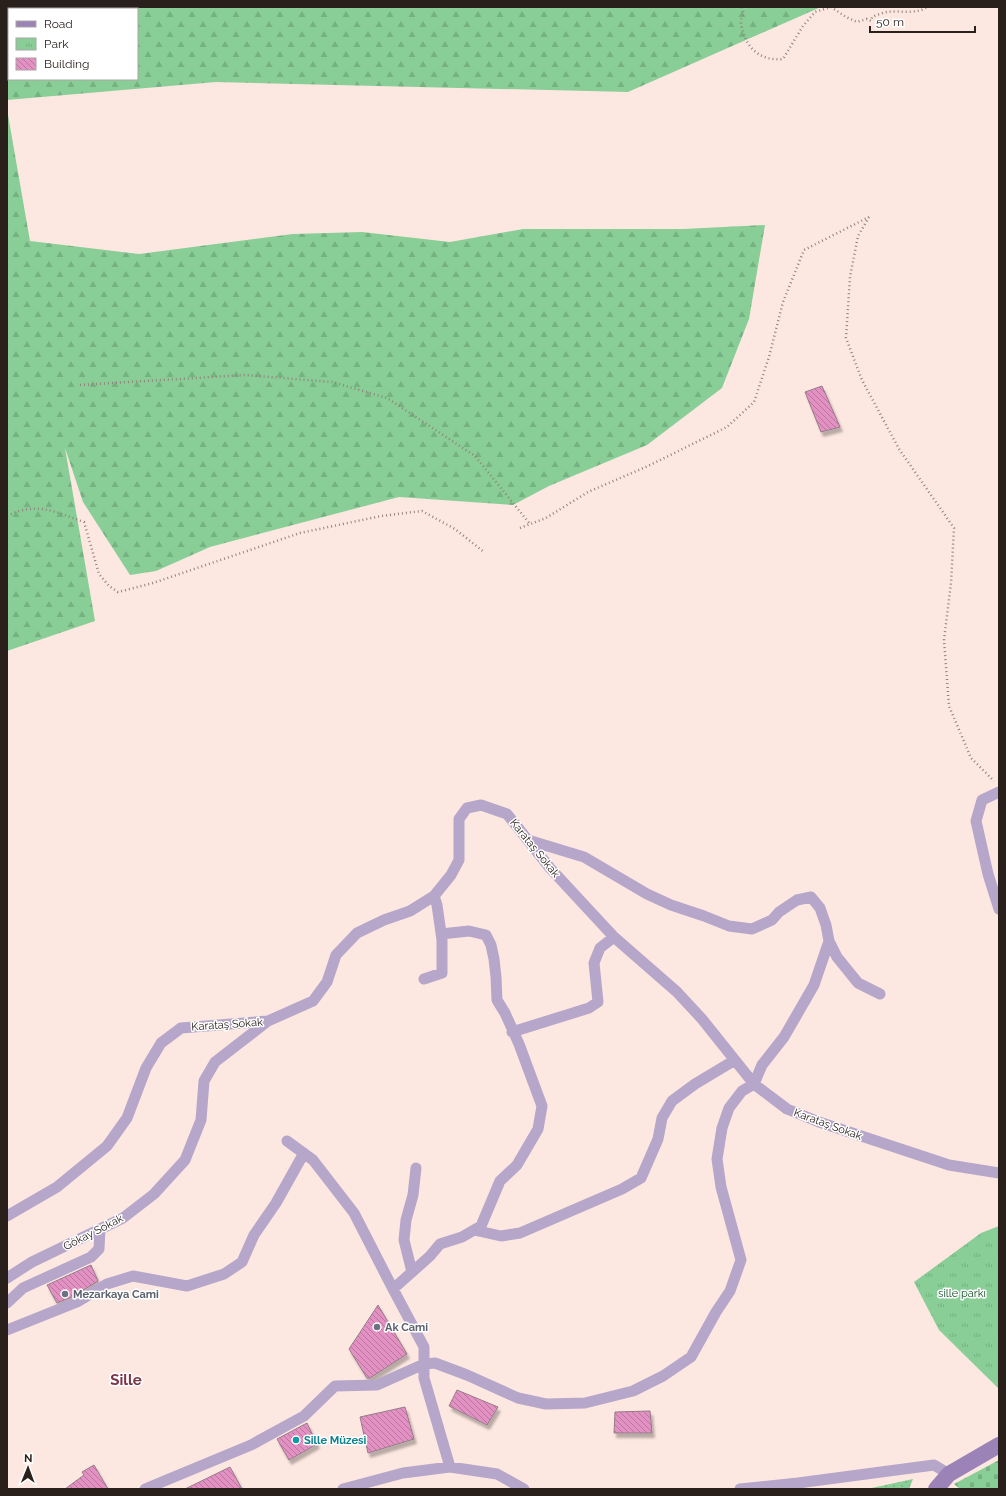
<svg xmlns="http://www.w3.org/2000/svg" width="1006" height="1496" font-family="Raleway,sans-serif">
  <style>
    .grass { fill: url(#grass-dots) }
    .forest { fill: url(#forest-firs); fill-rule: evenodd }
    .cemetery { fill: url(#cemetery-stones) }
    .park { fill: url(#park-tufts) }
    .building { fill: url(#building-back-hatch); stroke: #927c88; filter: url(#shadow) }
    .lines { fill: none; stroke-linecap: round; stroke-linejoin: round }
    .path { stroke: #91837d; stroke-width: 2.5; stroke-dasharray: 1 3; stroke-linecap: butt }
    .minor { stroke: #b6a6ca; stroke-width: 11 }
    .secondary { stroke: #9b83b7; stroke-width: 16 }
    .worship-dot { fill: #6b7280; stroke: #fff; stroke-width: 1.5 }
    .culture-dot { fill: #0f9aa8; stroke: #fff; stroke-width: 1.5 }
    .labels { text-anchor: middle; stroke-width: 3; stroke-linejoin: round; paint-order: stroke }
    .street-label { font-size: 11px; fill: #29201c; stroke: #fff }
    .park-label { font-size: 11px; fill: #114b24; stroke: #fff }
    .worship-label { font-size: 11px; font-weight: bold; fill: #5b616d; stroke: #fff; text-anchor: start }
    .culture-label { font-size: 11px; font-weight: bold; fill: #0d838f; stroke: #fff; text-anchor: start }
    .district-label { font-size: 15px; font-weight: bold; fill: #7a3448; stroke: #fff }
  </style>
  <defs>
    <pattern id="grass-dots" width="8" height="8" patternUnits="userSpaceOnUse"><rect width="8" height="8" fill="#89ce97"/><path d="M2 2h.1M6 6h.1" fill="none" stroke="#76b182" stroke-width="1.8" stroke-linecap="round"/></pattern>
    <pattern id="forest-firs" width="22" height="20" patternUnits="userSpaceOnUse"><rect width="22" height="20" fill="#89ce97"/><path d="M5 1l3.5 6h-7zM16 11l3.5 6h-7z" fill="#76b182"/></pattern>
    <pattern id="cemetery-stones" width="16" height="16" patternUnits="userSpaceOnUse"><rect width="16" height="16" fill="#89ce97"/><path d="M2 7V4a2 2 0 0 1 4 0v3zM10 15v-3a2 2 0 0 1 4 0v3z" fill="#76b182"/></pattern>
    <pattern id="park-tufts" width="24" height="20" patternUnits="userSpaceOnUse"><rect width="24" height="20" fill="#89ce97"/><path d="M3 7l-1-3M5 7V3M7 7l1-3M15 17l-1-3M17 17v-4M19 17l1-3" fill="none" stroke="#76b182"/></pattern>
    <pattern id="building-back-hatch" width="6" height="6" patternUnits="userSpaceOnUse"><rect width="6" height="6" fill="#e390c2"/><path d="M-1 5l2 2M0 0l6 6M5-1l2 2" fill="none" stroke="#b8759d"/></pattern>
    <filter id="shadow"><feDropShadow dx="2.5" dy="4.5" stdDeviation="1" flood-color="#0004"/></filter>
  </defs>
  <rect width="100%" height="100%" fill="#fde8e1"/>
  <path class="grass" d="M913 1479 909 1489H867Z"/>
  <path class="forest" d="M7 7H821L628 92 216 82 7 100ZM9 9H137V79H9Z
    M7 109 30 241 139 254 293 234 362 232 450 242 523 229H683L765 225 749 319 722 388 647 445 549 486 513 505 399 497 210 547 156 571 130 575 83 502 65 448 95 621 7 651Z"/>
  <path class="cemetery" d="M999 1460V1489H960L954 1484Z"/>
  <path class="park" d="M999 1226V1389L939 1330 914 1282 981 1233Z"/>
  <path class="building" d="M822 386 840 427 821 432 805 392Z
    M91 1265 98 1281 74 1296 57 1303 47 1285Z
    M378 1305 407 1354 370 1378H367L349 1349Z
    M457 1390 498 1407 487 1425 449 1406Z
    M405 1407 414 1439 368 1453 360 1417Z
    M650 1411 652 1433H614L615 1412Z
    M307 1423 317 1444 289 1460 277 1439Z
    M94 1465 108 1489H65L84 1475 82 1472Z
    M230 1467 242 1489H185Z"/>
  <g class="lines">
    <path class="path" d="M742 7C745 17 741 15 741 22 741 25 742 29 743 31 748 51 763 61 783 59L803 26 815 12 831 7 846 17 857 22 867 19 871 21 872 17C877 15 882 13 887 12 899 10 916 15 927 7
      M869 217 858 236 850 277 846 338 862 380 899 449 954 528 951 583 944 640 949 706 971 758 994 781
      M80 385 245 375 332 382 387 398 475 456 530 524
      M7 516C37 501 55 512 84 522L99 574 109 586 118 592 153 583 300 533 381 516 422 511 455 529 484 552
      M520 528 546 518 588 492 648 466 727 427 754 402 769 357 783 302 804 250 869 217"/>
    <path class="minor" d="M999 792 982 800 976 821 988 874 999 909
      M528 840 584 857 647 894 671 905 704 916 729 926 752 929 772 920 779 912 797 900 811 897 820 908 826 925 829 941 837 957 858 983 880 994
      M424 979 442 973V940L437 905 434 896
      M512 1032 589 1008 598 1002 594 963 600 948 614 937
      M287 1141 313 1160 354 1213 393 1289 424 1347V1378L450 1467
      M7 1216 57 1187 107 1146 127 1118 146 1068 161 1043 181 1028 268 1021 313 1001 327 982 336 955 357 933 384 920 410 911 434 896 451 875 459 860V819L467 808 481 805 507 814 550 868 614 937 677 992 702 1019 754 1084 787 1109 819 1122 949 1165 999 1173
      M474 1230 501 1236 520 1233 622 1189 641 1178 658 1139 662 1118 672 1101 695 1084 735 1060
      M412 1272 404 1240 406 1220 413 1195 416 1168
      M7 1278 32 1262 123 1218 154 1194 185 1160 201 1120 204 1081 215 1062 268 1021
      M393 1289 430 1256 440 1244 462 1237 481 1226 500 1181 517 1165 538 1129 542 1106 519 1044 505 1013 497 1000 496 977 494 959 491 945 486 935 469 931 441 934
      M7 1303 23 1288 91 1257 99 1249 100 1229
      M7 1330 77 1302 107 1284 133 1276 187 1286 224 1274 242 1262 254 1235 276 1203 304 1153
      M145 1489 251 1445 304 1416 335 1386 377 1385 424 1364 435 1363 467 1375 518 1398 546 1404 585 1403 633 1391 663 1376 691 1357 716 1312 730 1291 741 1260 721 1187 717 1159 722 1128 729 1108 742 1091 754 1084 762 1065 784 1037 814 985 829 941
      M343 1489 403 1473 450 1467 497 1474 524 1489
      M740 1489 798 1483 934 1465 949 1474"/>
    <path class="secondary" d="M936 1489 949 1474 999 1445"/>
  </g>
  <g class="worship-dot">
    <circle cx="65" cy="1294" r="4"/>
    <circle cx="377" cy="1327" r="4"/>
  </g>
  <circle class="culture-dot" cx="296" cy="1440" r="4"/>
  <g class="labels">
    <g class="street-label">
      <text transform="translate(535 848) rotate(51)" y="4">Karataş Sokak</text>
      <text transform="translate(227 1024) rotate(-4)" y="4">Karataş Sokak</text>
      <text transform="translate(828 1124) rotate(20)" y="4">Karataş Sokak</text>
      <text transform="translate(93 1232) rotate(-27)" y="4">Gökay Sokak</text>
    </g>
    <g class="park-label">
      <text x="962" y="1297">sille parkı</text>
    </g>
    <g class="worship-label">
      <text x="73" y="1298">Mezarkaya Cami</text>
      <text x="385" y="1331">Ak Cami</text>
    </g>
    <g class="culture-label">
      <text x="304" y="1444">Sille Müzesi</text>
    </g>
    <g class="district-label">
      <text x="126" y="1385">Sille</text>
    </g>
  </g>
  <rect width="1006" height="1496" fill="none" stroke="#29201c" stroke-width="16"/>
  <rect x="8" y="8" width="130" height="72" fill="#ffffff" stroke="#a9a6a4"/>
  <rect x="16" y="21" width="20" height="6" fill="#9b83b7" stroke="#a9a6a4"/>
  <text x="44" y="28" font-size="12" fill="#29201c">Road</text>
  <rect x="16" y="38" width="20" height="12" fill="url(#park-tufts)" stroke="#a9a6a4"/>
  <text x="44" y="48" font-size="12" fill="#29201c">Park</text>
  <rect x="16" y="58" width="20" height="12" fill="url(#building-back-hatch)" stroke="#a9a6a4"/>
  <text x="44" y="68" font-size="12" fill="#29201c">Building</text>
  <g transform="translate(28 1468) rotate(1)" stroke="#ffffff" stroke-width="3" paint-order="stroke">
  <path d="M0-3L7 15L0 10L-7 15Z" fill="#29201c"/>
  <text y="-6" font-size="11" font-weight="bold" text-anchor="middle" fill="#29201c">N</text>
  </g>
  <path d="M870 26v6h105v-6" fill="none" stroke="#29201c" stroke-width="2"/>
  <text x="876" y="26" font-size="12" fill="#29201c" stroke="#ffffff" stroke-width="3" paint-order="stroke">50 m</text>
</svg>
